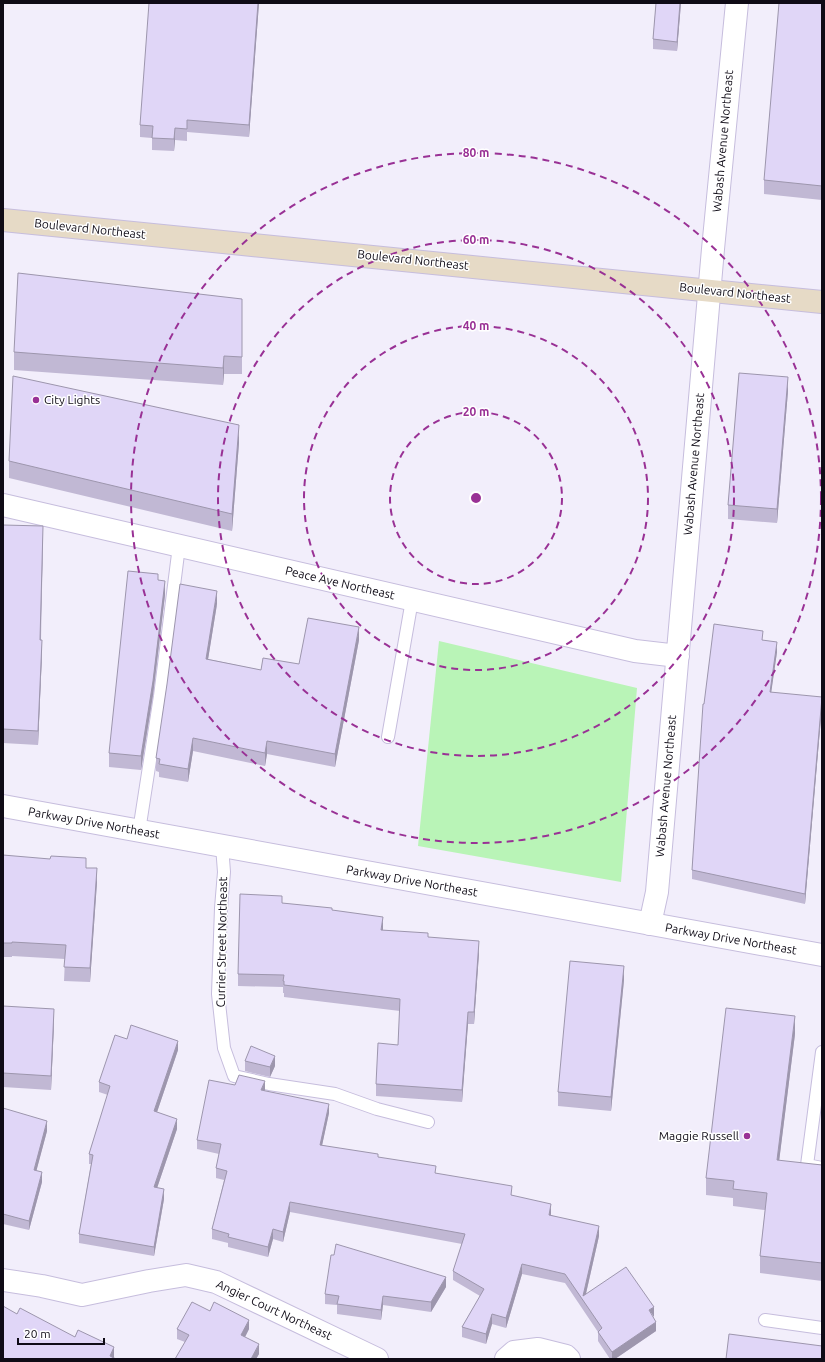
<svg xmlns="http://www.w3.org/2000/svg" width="825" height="1362" font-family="Ubuntu,sans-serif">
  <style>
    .green { fill: #b9f4b7 }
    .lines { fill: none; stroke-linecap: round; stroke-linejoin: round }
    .service-casing { stroke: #c6bddd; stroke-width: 14 }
    .minor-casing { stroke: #c6bddd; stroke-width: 24 }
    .tertiary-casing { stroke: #c6bddd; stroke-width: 24 }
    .secondary-casing { stroke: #c6bddd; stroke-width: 24 }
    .service { stroke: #fff; stroke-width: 12 }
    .minor { stroke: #fff; stroke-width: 22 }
    .tertiary { stroke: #fff; stroke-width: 22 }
    .secondary { stroke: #e6dac6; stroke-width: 22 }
    .wall { fill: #c1b8d4 }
    .shaded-wall { fill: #9d96ad }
    .building { fill: #e0d6f7; stroke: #9d96ad }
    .ring { fill: none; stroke: #993195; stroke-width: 2; stroke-dasharray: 7 5 }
    .poi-dot { fill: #993195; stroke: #fff; stroke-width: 1.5 }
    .labels { text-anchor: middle; stroke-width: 3; stroke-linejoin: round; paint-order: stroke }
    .street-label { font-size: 12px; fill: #0f0b16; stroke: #fff }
    .poi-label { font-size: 12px; fill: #0f0b16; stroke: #fff; text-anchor: start }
    .centre { fill: #993195; stroke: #fff; stroke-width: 2 }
    .ring-label { font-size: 12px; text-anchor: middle; font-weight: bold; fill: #993195; stroke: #fff; stroke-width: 3; stroke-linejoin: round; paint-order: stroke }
  </style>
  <rect width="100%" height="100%" fill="#f2eefb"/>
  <path class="green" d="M439 641 637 688 621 882 418 846Z"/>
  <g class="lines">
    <g class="service-casing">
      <path id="service" d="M388 737 412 600
        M139 831 160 696 179 546
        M222 846 224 872 221 908 218 994 224 1048 234 1076 269 1084 335 1094 377 1109 428 1122
        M822 1052 807 1165 822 1168
        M765 1320 822 1328"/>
    </g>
    <g class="minor-casing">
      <path id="minor" d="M3 505 635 651 678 656
        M650 924 657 892 713 249 737 3
        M3 1280 42 1286 82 1295 149 1281 186 1275 216 1282 377 1359
        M506 1359 514 1352 538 1349 566 1356 569 1359"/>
    </g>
    <g class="tertiary-casing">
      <path id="tertiary" d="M3 806 822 955"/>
    </g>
    <g class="secondary-casing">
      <path id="secondary" d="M3 220 822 302"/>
    </g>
    <use href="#service" class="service"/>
    <use href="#minor" class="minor"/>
    <use href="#tertiary" class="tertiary"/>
    <use href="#secondary" class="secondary"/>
  </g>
  <path class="wall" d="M259 3 249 137 187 132V141L175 140 174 151 152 150V138L140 137V125Z
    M656 3H681L677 51 653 49V39Z
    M822 3V200L764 194V180Z
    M242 299V374H224L223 385 14 370V352Z
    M788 391 777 523 728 519V505Z
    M239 443 232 531 9 478V461Z
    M3 525 43 540 41 640 42 654 38 745 3 743Z
    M158 580 165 595 153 695 141 770 109 767V753Z
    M217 604 208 659 261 670 299 664 359 640 335 767 267 754 265 766 193 751 188 782 159 777V772L156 771V758Z
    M763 640 777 652 771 692 822 706 805 904 692 879V870L704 704Z
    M3 855 86 868 97 882 90 982 64 981 65 959 12 956V957H3Z
    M282 903 332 910 383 930 428 937 479 953 474 1024H468L462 1102 376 1096V1084L398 1045 400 1011 284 997V993H283V987L238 986V974Z
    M624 980 611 1111 558 1106V1092Z
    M3 1006 54 1023 51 1090 3 1087Z
    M795 1034 779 1161 822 1165V1281L760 1273V1256L765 1210 733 1206V1198L706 1195V1178Z
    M127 1039 178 1050 157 1112 177 1129 157 1188 164 1199 154 1256 79 1243V1234L91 1164H89V1154L108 1095 99 1092V1082Z
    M245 1061 275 1066 270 1077 245 1071Z
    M264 1091 329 1113 322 1145 378 1157 512 1195 551 1214V1215L599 1236 586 1294 653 1317 656 1331 615 1359H610L598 1341V1332L565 1283 522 1274 506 1328 492 1324 486 1344 462 1337V1327L480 1296 453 1280V1271L462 1244 290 1212 283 1242 273 1239 268 1257 228 1247V1243L212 1239V1229L224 1180 216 1178V1168L219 1154 197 1149V1140Z
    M3 1108 47 1131 36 1171 42 1182 29 1230 3 1224Z
    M446 1287 431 1312 383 1305 381 1320 337 1314V1305L325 1304V1294Z
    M210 1311 249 1329 245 1337 259 1354 256 1359H175L185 1342 177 1339V1329Z"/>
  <path class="shaded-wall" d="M258 3H259L249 137V125Z
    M680 3H681L677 51V42Z
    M175 128V140L174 151V139Z
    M224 356V374L223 385V368Z
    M788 377V391L777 523V509Z
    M239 425V443L232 531V514Z
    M43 526V540L40 654V640Z
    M165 581V595L153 695 141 770V756Z
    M217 591V604L206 672V659Z
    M359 627V640L335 767V754Z
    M42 640V654L38 745V731Z
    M777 642V652L770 701V692Z
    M822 697V706L805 904V894Z
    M193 738V751L188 782V769Z
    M267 741V754L265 766V753Z
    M97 868V882L90 982V968Z
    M383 917V929L381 942V930Z
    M479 941V953L474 1024V1012Z
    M624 966V980L611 1111V1097Z
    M54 1009V1023L51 1090V1076Z
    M468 1012V1024L462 1102V1090Z
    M795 1016V1034L777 1178V1160Z
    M178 1041V1050L154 1121V1111Z
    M275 1056V1066L270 1077V1067Z
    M265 1081V1091L261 1090Z
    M329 1104V1113L320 1155V1145Z
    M177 1119V1129L154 1197V1187Z
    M47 1121V1131L34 1180V1170Z
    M42 1172V1182L29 1230V1221Z
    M164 1189V1199L154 1256V1247Z
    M290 1202V1212L283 1242V1232Z
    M551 1204V1214L549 1224V1215Z
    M599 1226V1236L584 1302 583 1296Z
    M273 1229V1239L268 1257V1247Z
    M522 1264V1274L506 1328V1318Z
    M446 1277V1287L431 1312V1302Z
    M383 1296V1305L381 1320V1310Z
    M654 1307V1317L649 1310Z
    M492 1314V1324L486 1344V1334Z
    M249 1320V1329L241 1345V1335Z
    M656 1322V1331L615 1359H612V1352Z
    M259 1344V1354L256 1359H251Z
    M114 1347V1357L113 1359 110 1356Z"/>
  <path class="building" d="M149 3H258L249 125 187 120V129L175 128 174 139 152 138 153 126 140 125Z
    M656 3H680L677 42 653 39Z
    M779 3H822V186L764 180Z
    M18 273 242 299V357L224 356 223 368 14 352Z
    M739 373 788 377 777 509 728 505Z
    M13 376 239 425 232 514 9 461Z
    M3 525 43 526 40 640H42L38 731 3 729Z
    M128 571 158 574V580L165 581 153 681 141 756 109 753Z
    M180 584 217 591 206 659 261 670 263 658 299 664 308 618 359 627 335 754 267 741 265 753 193 738 188 769 159 764 160 759 156 758 167 684Z
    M714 624 763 631 762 640 777 642 770 692 822 697 805 894 692 870 703 704H704Z
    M3 855 50 859 51 856 86 858V868H97L90 968 64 967 66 945 12 942V943H3Z
    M240 894 282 896V903L332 908V910L383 917 381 930 428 933V937L479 941 474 1012H468L462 1090 376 1084 378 1043 398 1045 400 999 284 985V981H283L284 975 238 974Z
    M570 961 624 966 611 1097 558 1092Z
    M3 1006 54 1009 51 1076 3 1073Z
    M726 1008 795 1016 777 1160 822 1165V1263L760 1256 767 1193 733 1189 734 1181 706 1178Z
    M131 1025 178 1041 154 1111 177 1119 154 1187 164 1189 154 1247 79 1234 93 1155 89 1154 110 1086 99 1082 115 1035 127 1039Z
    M251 1046 275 1056 270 1067 245 1061Z
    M239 1075 265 1081 261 1090 329 1104 320 1145 378 1154V1157L436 1166 435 1173 512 1186 511 1195 551 1204 549 1215 599 1226 583 1296 626 1267 654 1307 649 1310 656 1322 612 1352 598 1332 602 1328 565 1274 522 1264 506 1318 492 1314 486 1334 462 1327 484 1289 453 1271 465 1234 290 1202 283 1232 273 1229 268 1247 228 1237 229 1234 212 1229 227 1171 216 1168 221 1144 197 1140 209 1080 235 1085Z
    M3 1108 47 1121 34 1170 42 1172 29 1221 3 1214Z
    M336 1244 446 1277 431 1302 383 1296 381 1310 337 1304 339 1296 325 1294 331 1255H334Z
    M192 1302 210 1311 214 1302 249 1320 241 1335 259 1344 251 1359H175L189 1335 177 1329Z
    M3 1306 17 1314 20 1308 75 1337 78 1330 114 1347 110 1356 116 1359H3Z
    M729 1334 822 1346V1359H726Z"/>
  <g class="ring">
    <circle cx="476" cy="498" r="86"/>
    <circle cx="476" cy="498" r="172"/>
    <circle cx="476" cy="498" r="258"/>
    <circle cx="476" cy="498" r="345"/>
  </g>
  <g class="poi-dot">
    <circle cx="36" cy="400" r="4"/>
    <circle cx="747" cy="1136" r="4"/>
  </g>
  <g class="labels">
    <g class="street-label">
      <text transform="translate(723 141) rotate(-85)" y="4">Wabash Avenue Northeast</text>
      <text transform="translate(90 229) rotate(6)" y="4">Boulevard Northeast</text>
      <text transform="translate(413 260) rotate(6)" y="4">Boulevard Northeast</text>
      <text transform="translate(735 293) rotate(6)" y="4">Boulevard Northeast</text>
      <text transform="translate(694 464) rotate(-85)" y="4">Wabash Avenue Northeast</text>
      <text transform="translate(340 583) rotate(13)" y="4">Peace Ave Northeast</text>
      <text transform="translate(666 786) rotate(-85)" y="4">Wabash Avenue Northeast</text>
      <text transform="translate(94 823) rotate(10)" y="4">Parkway Drive Northeast</text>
      <text transform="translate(412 881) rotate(10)" y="4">Parkway Drive Northeast</text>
      <text transform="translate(731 939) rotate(10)" y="4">Parkway Drive Northeast</text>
      <text transform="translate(222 942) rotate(-89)" y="4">Currier Street Northeast</text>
      <text transform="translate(274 1310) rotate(25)" y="4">Angier Court Northeast</text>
    </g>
    <g class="poi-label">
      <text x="44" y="404">City Lights</text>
      <text x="739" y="1140" text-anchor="end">Maggie Russell</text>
    </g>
  </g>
  <circle cx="476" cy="498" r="6" class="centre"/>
  <g class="ring-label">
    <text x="476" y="157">80 m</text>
    <text x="476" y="244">60 m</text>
    <text x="476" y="330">40 m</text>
    <text x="476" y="416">20 m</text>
  </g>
  <rect width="825" height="1362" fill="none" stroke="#0f0b16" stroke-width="8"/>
  <path d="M18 1338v6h86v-6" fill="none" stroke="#0f0b16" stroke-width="2"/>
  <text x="24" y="1338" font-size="12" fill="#0f0b16" stroke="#ffffff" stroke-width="3" paint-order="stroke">20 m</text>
</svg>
